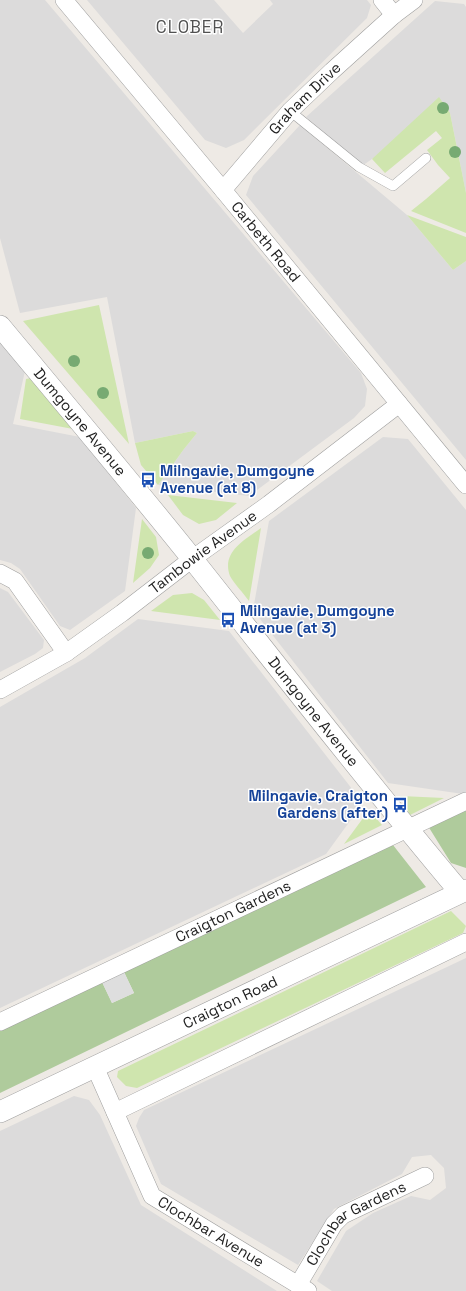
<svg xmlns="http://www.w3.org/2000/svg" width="466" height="1291" font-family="'Space Grotesk',sans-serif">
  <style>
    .residential { fill: #dcdbdb }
    .grass { fill: #cfe5ae }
    .forest { fill: #afcb9c }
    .parking { fill: #dedede }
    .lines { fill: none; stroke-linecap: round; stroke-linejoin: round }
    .service-casing { stroke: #9f9f9f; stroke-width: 10 }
    .minor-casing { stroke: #9f9f9f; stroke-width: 18 }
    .tertiary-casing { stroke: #9f9f9f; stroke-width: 22 }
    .service { stroke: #fff; stroke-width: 9 }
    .minor { stroke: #fff; stroke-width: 17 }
    .tertiary { stroke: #fff; stroke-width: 21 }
    .tree { fill: #77aa72 }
    .labels { text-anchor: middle; stroke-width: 3; stroke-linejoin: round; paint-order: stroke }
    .street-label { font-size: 15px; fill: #1e1e1e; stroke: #fff }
    .transit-label { font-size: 15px; font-weight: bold; fill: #164399; stroke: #fff; text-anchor: start }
    .quarter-label { font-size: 17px; letter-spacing: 1px; fill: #515151; stroke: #fff }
  </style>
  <rect width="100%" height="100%" fill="#eeeae5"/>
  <path class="residential" d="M0 0H45L361 373 367 389 365 406 354 418 249 496 158 485 184 449 197 433 193 431 135 443 107 297 20 313 0 238Z
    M87 0H214L243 33 273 4 270 0H367L371 5 367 18 244 140 226 148 205 140Z
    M435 1 464 4 466 7V193L450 113 372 159 362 166 306 117Z
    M300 125 407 215 453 270 466 261V460L246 195 253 176Z
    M0 342 25 371 13 424 80 437 136 508 125 591 70 630 60 626 20 569 11 563 0 560Z
    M383 437 408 439 466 510V792L463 794 388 783 253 610 269 521Z
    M0 588 8 592 44 640 43 648 35 654 0 672Z
    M138 619 229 631 363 803 326 854 0 1008V707L85 658Z
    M466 958V1291H332L317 1281 346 1231 373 1213 411 1196 430 1200 446 1188 444 1168 431 1155 412 1157 402 1174 334 1209 298 1265 161 1184 136 1126 139 1118 144 1110Z
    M74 1096 89 1100 100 1115 141 1205 277 1291H0V1131Z"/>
  <path class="grass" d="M439 97 450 113 466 193V233L411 211 426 199 450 178 438 165 427 150 442 138 436 131 385 173 372 159Z
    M407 215 466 237V261L453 270Z
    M99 305 129 444 23 321Z
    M31 378 73 429 20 419 26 379Z
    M193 431 197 433 184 449 158 485 141 465 135 443Z
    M168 495 237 503 216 520 199 524 183 515Z
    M142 519 156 537 159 555 150 568 133 583Z
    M261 528 249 601C244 594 233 582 230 576 221 552 245 540 261 528Z
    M192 593 204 600 220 620 151 611 173 595Z
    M400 796H401L444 798 410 815Z
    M369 810 382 825 344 844Z
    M451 911 466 926 463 933 137 1088 126 1086 117 1077 118 1071Z"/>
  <path class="forest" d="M466 809V868L451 863 428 826Z
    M393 845 426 887 0 1093V1030L102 982 112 1003 134 993 124 972 130 968Z"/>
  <path class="parking" d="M124 972 134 993 112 1003 102 982Z"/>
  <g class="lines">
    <g class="service-casing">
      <path id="service" d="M290 111 359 167 393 186 426 158"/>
    </g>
    <g class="minor-casing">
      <g id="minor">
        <path id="s1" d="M64 0 223 190 466 485"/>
        <path d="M382 0 394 15"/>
        <path id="s2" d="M223 190 290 111 332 71 394 15 414 0"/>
        <path d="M0 573 15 581 66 653"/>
        <path id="s3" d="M0 690 66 653 122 613 192 559 269 504 399 404"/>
        <path id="s4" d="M0 1022 466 801"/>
        <path id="s5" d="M95 1067 152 1196 308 1291"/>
        <path d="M115 1112 466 942"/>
        <path id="s6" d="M298 1285 334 1224 343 1215 425 1176"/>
      </g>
    </g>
    <g class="tertiary-casing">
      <g id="tertiary">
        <path id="s7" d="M0 326C65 404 130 481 194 561 282 672 369 784 460 892"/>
        <path id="s8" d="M0 1112 466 890"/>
      </g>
    </g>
    <use href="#service" class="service"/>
    <use href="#minor" class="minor"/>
    <use href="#tertiary" class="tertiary"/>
  </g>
  <g class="tree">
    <circle cx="443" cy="108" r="6"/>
    <circle cx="455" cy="152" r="6"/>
    <circle cx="74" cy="361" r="6"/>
    <circle cx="103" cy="393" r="6"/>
    <circle cx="148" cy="553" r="6"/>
  </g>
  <defs>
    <g id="bus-bare" transform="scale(1.2)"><path d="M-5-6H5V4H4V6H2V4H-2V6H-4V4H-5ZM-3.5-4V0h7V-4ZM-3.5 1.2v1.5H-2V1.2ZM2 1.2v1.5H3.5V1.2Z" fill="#1a4fb4" stroke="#fff" stroke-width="2.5" paint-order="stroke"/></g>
  </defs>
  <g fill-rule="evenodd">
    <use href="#bus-bare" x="148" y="480"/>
    <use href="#bus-bare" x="228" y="620"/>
    <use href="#bus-bare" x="400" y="805"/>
  </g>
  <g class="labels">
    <g class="street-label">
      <text dy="5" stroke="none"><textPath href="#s2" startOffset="123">Graham Drive</textPath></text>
      <text dy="5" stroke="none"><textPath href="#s1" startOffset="315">Carbeth Road</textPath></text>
      <text dy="5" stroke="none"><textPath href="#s7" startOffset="125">Dumgoyne Avenue</textPath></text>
      <text dy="5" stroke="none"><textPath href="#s3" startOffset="246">Tambowie Avenue</textPath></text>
      <text dy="5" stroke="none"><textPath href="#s7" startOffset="497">Dumgoyne Avenue</textPath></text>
      <text dy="5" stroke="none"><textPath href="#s4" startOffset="258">Craigton Gardens</textPath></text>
      <text dy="5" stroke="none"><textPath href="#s8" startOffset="255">Craigton Road</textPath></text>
      <text dy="5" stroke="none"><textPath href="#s6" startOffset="88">Clochbar Gardens</textPath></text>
      <text dy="5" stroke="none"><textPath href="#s5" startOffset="210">Clochbar Avenue</textPath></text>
    </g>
    <g class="transit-label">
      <text x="160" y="476">Milngavie, Dumgoyne<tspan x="160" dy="17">Avenue (at 8)</tspan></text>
      <text x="240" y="616">Milngavie, Dumgoyne<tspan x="240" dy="17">Avenue (at 3)</tspan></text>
      <text x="388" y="801" text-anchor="end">Milngavie, Craigton<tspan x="388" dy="17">Gardens (after)</tspan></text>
    </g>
    <g class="quarter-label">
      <text x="190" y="33">CLOBER</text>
    </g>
  </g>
</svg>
